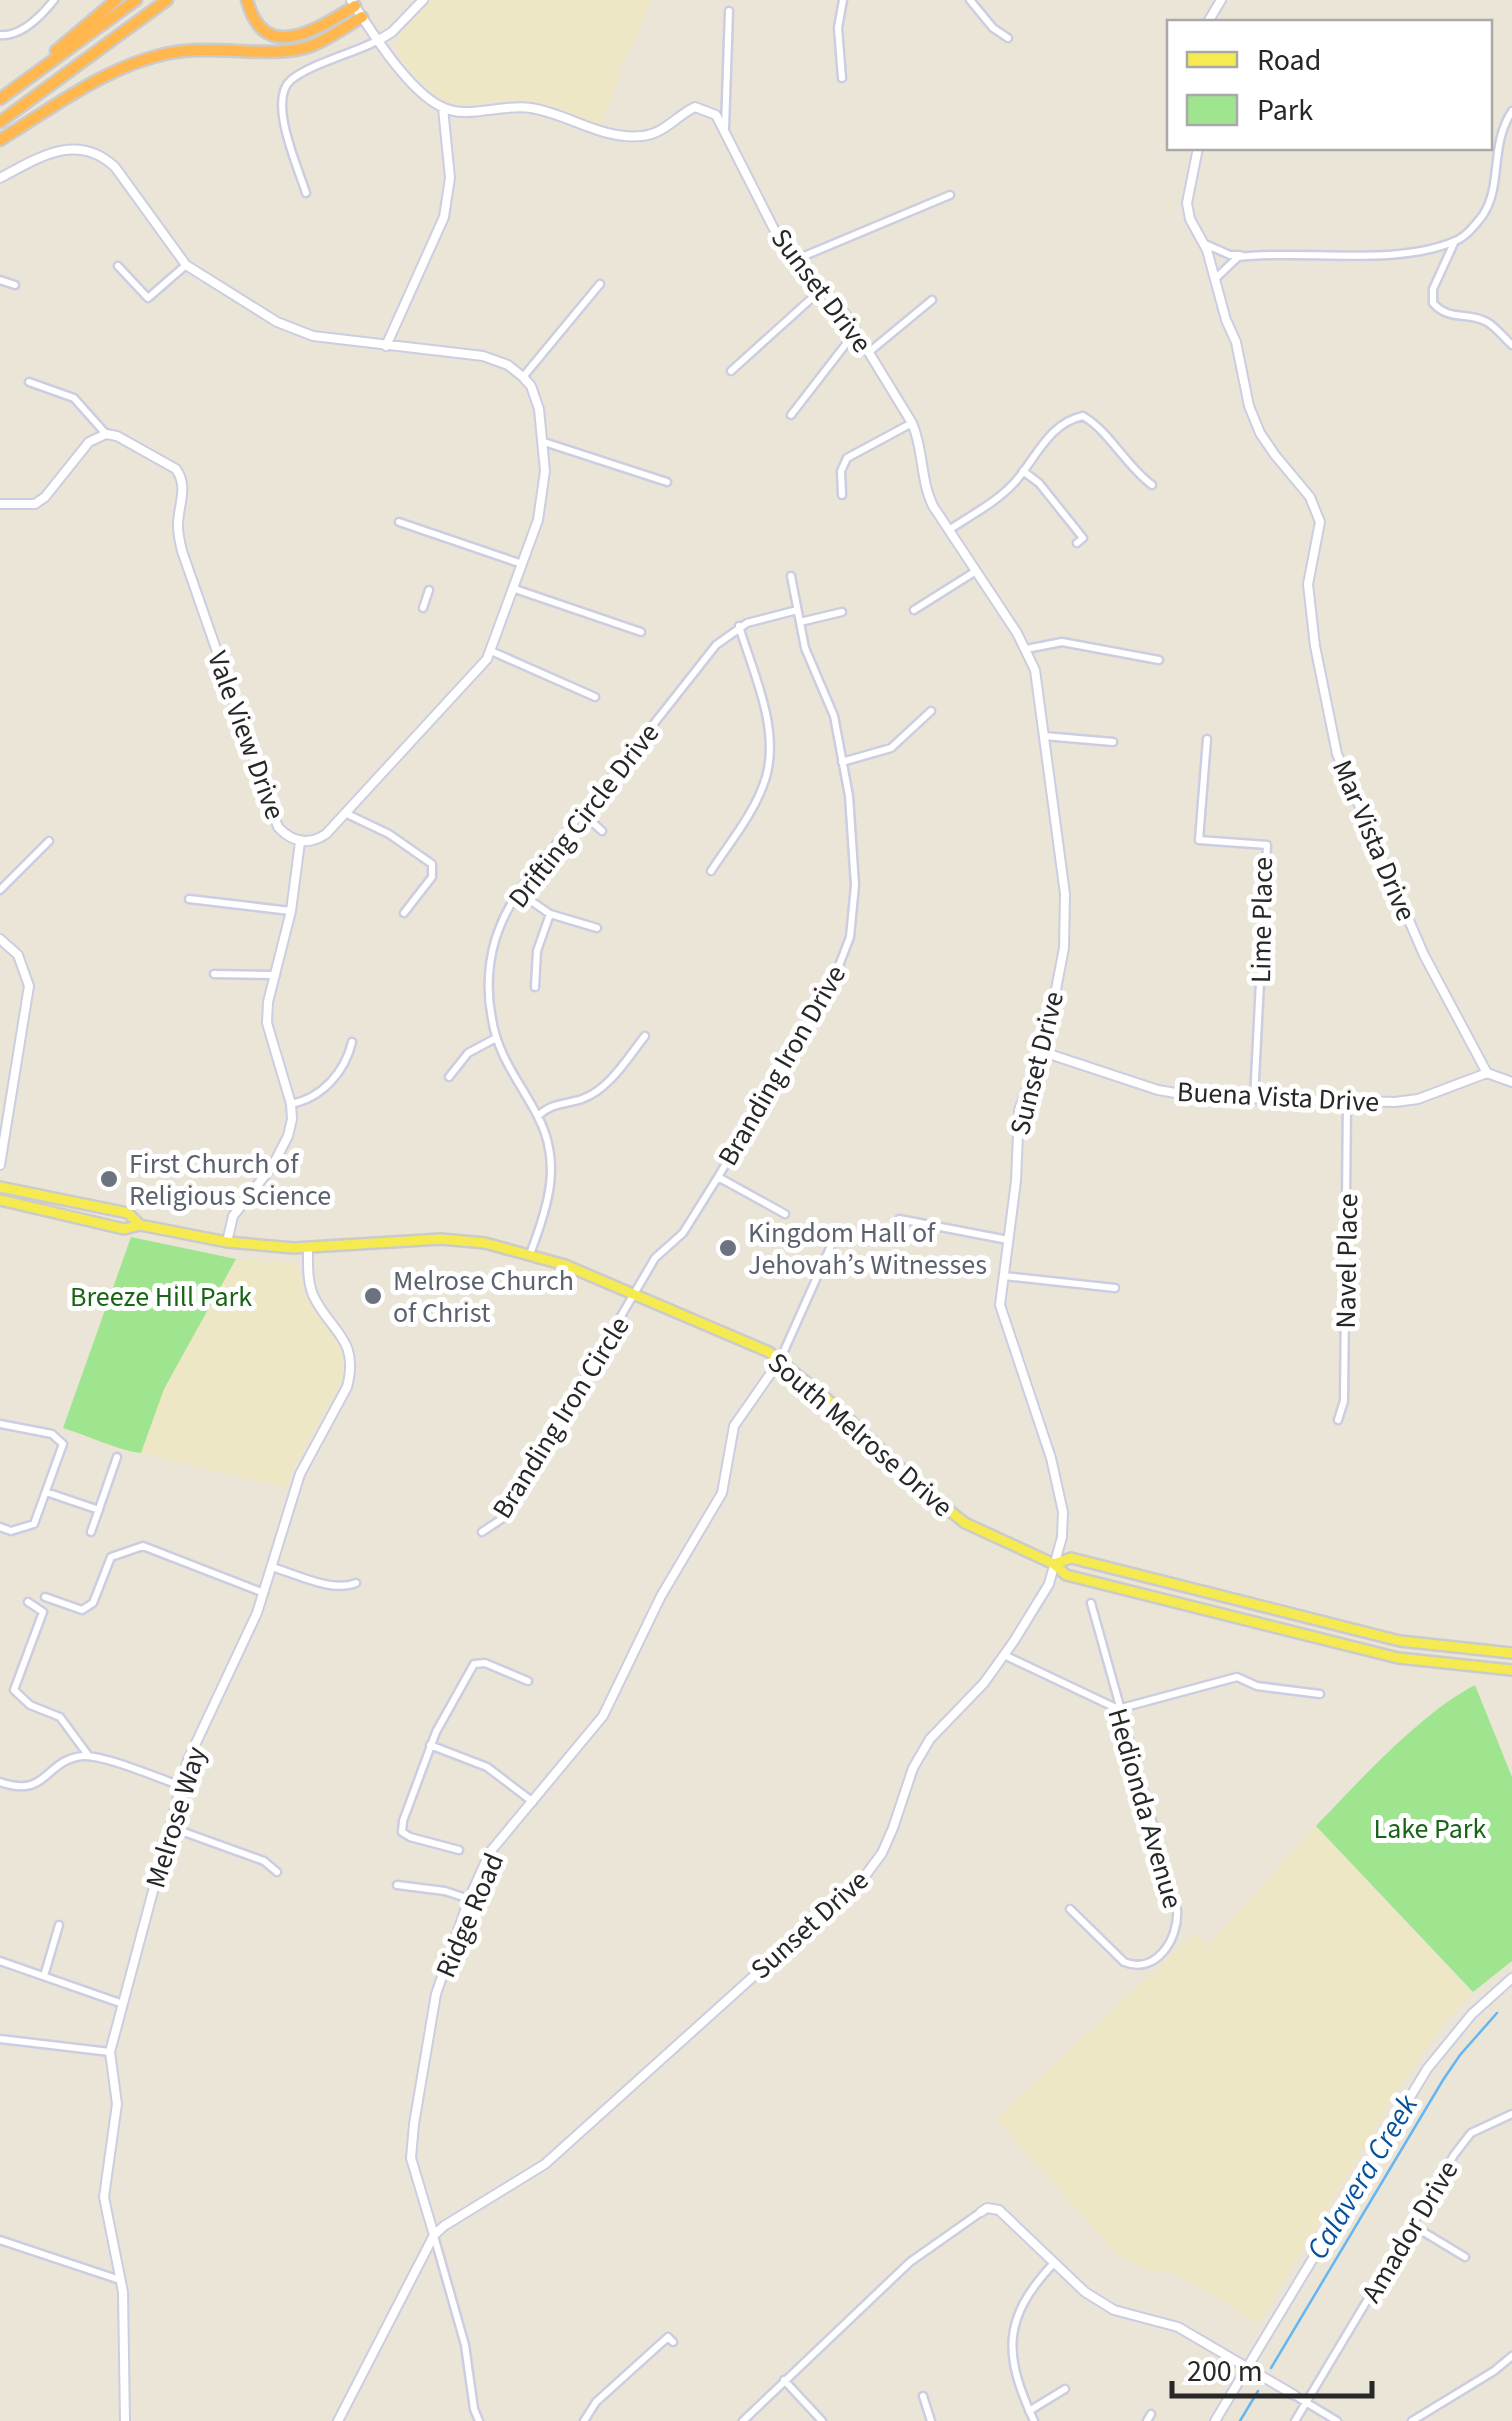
<svg xmlns="http://www.w3.org/2000/svg" width="1512" height="2421" font-family="'Source Sans 3',sans-serif">
  <style>
    .education { fill: #eee7c5 }
    .green { fill: #9fe590 }
    .lines { fill: none; stroke-linecap: round; stroke-linejoin: round }
    .stream { stroke: #64b6f3; stroke-width: 2.5 }
    .street-casing { stroke: #cccde1; stroke-width: 11 }
    .secondary-casing { stroke: #cccde1; stroke-width: 12 }
    .primary-casing { stroke: #cbcbcb; stroke-width: 14 }
    .highway-casing { stroke: #cbcbcb; stroke-width: 15 }
    .street { stroke: #fff; stroke-width: 6 }
    .secondary { stroke: #fff; stroke-width: 8 }
    .primary { stroke: #f6ea51; stroke-width: 9 }
    .highway { stroke: #ffb74e; stroke-width: 10 }
    .worship-dot { fill: #6b7280; stroke: #fff; stroke-width: 4 }
    .labels { text-anchor: middle; stroke-width: 10; stroke-linejoin: round; paint-order: stroke }
    .street-label { font-size: 28px; fill: #272727; stroke: #fff }
    .worship-label { font-size: 28px; fill: #5b616d; stroke: #fff; text-anchor: start }
    .park-label { font-size: 28px; fill: #196516; stroke: #fff }
    .water-label { font-size: 30px; font-style: italic; fill: #07509a; stroke: #fff }
  </style>
  <rect width="100%" height="100%" fill="#ebe5d7"/>
  <path class="education" d="M431 0H652L631 49 618 69 621 73 601 126 529 101 511 100 458 106 437 97 401 61 396 46 400 34Z
    M236 1259 296 1263 304 1292 340 1342 343 1361 341 1382 293 1470 287 1488 141 1453 164 1389Z
    M1316 1826 1473 1994 1443 2024 1397 2091 1258 2324 1198 2285 1173 2273 1143 2269 1120 2257 996 2119 1196 1932 1208 1946Z"/>
  <path class="green" d="M131 1237 236 1259 164 1389 141 1453C120 1451 86 1435 63 1428Z
    M1475 1685 1512 1777V1961L1473 1992 1316 1826C1358 1782 1422 1712 1475 1685Z"/>
  <g class="lines">
    <path class="stream" d="M1271 2368 1443 2080 1460 2055 1497 2013
      M1240 2421 1258 2391"/>
    <g class="street-casing">
      <path id="street" d="M970 0 993 28 1008 38
        M0 35C21 37 42 15 54 0
        M842 78 838 28 843 0
        M725 128 729 11
        M306 193C298 167 267 100 291 80 310 64 354 53 379 40
        M1454 243 1433 289V303C1450 322 1468 311 1487 322 1496 327 1504 338 1512 345
        M1205 244 1230 255H1240
        M797 259 950 195
        M118 266 148 298 186 265
        M1215 279 1238 257C1303 249 1396 267 1455 241 1466 237 1476 224 1483 215 1503 184 1489 147 1512 111
        M0 280 15 285
        M869 352 932 300
        M731 371 823 288
        M523 377 600 284
        M29 382 74 398 106 434
        M791 415 856 331
        M544 442 667 482
        M1023 471 1039 483 1083 538 1077 543
        M842 495 841 471 847 458 912 423
        M399 522 522 564
        M949 530C971 515 997 502 1015 482 1036 458 1049 423 1083 416 1109 431 1126 466 1152 485
        M515 589 641 632
        M423 608 429 590
        M914 610 976 571
        M800 622 842 612
        M1026 649 1062 642 1159 660
        M491 651 595 697
        M1044 736 1113 742
        M1207 739 1199 840 1267 845 1254 1099
        M842 762 891 748 931 711
        M345 813 389 834 432 864V877L404 913
        M582 813 602 831
        M711 871C730 842 756 811 766 777 780 728 753 673 739 626
        M0 890 49 841
        M518 892 550 914 597 928
        M189 899 291 911
        M214 974 276 975
        M535 987 537 951 550 914
        M449 1077 468 1053 496 1038
        M291 1104C322 1098 345 1072 352 1042
        M538 1116C553 1102 564 1105 582 1099 610 1089 628 1057 645 1036
        M718 1177 785 1214
        M899 1219 1008 1240
        M530 1254C548 1207 563 1162 537 1115 520 1082 498 1057 492 1019 486 990 488 957 499 929 516 884 553 850 583 812 628 757 672 701 716 645L747 623 797 610
        M1004 1276 1115 1288
        M780 1360 834 1239
        M1338 1420 1344 1401 1347 1101
        M0 1424 52 1434 63 1444 34 1524 11 1531 0 1527
        M46 1492 99 1510
        M91 1532 117 1457
        M482 1532 503 1518 655 1258 683 1233 718 1177 830 989 850 937 855 885 849 796 834 716 805 648 791 576
        M272 1567C296 1574 332 1593 356 1583
        M45 1597 82 1610 93 1603 111 1557 143 1546 264 1593
        M28 1602 43 1612 14 1690 30 1705 60 1717 88 1755
        M1004 1655 1118 1709 1237 1677 1257 1686 1320 1694
        M430 1745 487 1767 533 1802
        M0 1782C49 1799 43 1760 83 1756 102 1754 158 1778 179 1785
        M170 1827 264 1861 277 1872
        M459 1850 410 1837 402 1832 403 1821 436 1732 474 1664 485 1663 528 1681
        M397 1885 445 1891 469 1899
        M1070 1909 1124 1962C1156 1975 1179 1939 1177 1910L1091 1603
        M0 1961 123 2004
        M44 1976 59 1925
        M0 2039 110 2052
        M1412 2225 1465 2257
        M434 2236 465 2345 474 2409 479 2421
        M0 2240 120 2280
        M784 2380 822 2421
        M1294 2395 1337 2421
        M923 2396 931 2421
        M1029 2411 1065 2389
        M584 2421 596 2402 668 2337 673 2342
        M743 2421 910 2262 981 2212
        M1034 2421C1003 2354 1002 2318 1054 2263
        M1147 2421 1151 2414
        M1295 2421 1454 2155 1471 2133 1512 2114
        M1412 2421 1494 2371 1512 2356"/>
    </g>
    <g class="secondary-casing">
      <path id="secondary" d="M1208 22 1221 0
        M379 40 392 32 423 0
        M1198 148 1187 203 1190 219 1207 250 1226 320 1236 342 1249 406 1260 433 1275 455 1310 497 1320 522 1308 584 1315 646 1337 754 1424 955 1487 1073
        M0 178C38 158 77 131 115 167L186 265 277 322 313 336 483 356 508 365 523 377 531 386 539 409 545 471 538 520 487 659 326 834C308 846 292 842 278 827L182 551C180 543 178 534 178 526 178 504 189 488 176 469L117 436 106 434 89 442 45 497 35 504H0
        M386 346 444 217 450 178 443 108
        M0 939 18 955 29 986 0 1165
        M1043 1052 1158 1090 1199 1097 1395 1102 1418 1099 1487 1073 1512 1082
        M227 1242 233 1216 273 1165 288 1136 292 1119 291 1104 267 1023 268 1002 291 911 300 842
        M981 2212 987 2208 999 2210 1085 2292 1114 2310 1178 2327 1294 2395
        M434 2235 411 2158 414 2124 436 1994 469 1899 490 1852 603 1716 661 1596 722 1493 734 1426 780 1360
        M125 2421 123 2292 104 2197 117 2104 110 2052 188 1760 257 1613 300 1474 347 1387C360 1338 330 1332 313 1295 307 1280 308 1263 308 1247
        M338 2421 434 2235 444 2226 545 2164 865 1876 882 1853 893 1828 913 1768 930 1739 984 1683 1014 1641 1049 1584 1062 1537 1063 1512 1051 1458 1000 1305 1016 1181 1019 1110 1046 1041 1064 948 1065 894 1035 670 1017 633 933 506C920 480 924 450 912 423L846 315 778 237 716 115 695 107C676 116 664 134 642 136 601 140 569 114 531 108 501 103 466 121 440 106 407 89 371 31 351 0
        M1215 2421 1427 2069 1472 2014 1512 1978"/>
    </g>
    <g class="primary-casing">
      <path id="primary" d="M0 1187 128 1213 140 1225
        M0 1200 124 1229 140 1225 227 1242 294 1248 441 1239 485 1243 565 1265 769 1352 833 1404 925 1491 965 1523 1054 1564 1066 1575 1398 1658 1512 1670
        M1054 1564 1071 1558 1400 1641 1512 1653"/>
    </g>
    <g class="highway-casing">
      <path id="highway" d="M247 0C264 66 319 28 355 6
        M56 51 116 0
        M0 99 136 0
        M0 122 167 0
        M0 140C54 107 108 65 170 53 214 44 271 59 308 47 327 41 345 27 362 17"/>
    </g>
    <use href="#street" class="street"/>
    <use href="#secondary" class="secondary"/>
    <use href="#primary" class="primary"/>
    <use href="#highway" class="highway"/>
  </g>
  <g class="worship-dot">
    <circle cx="109" cy="1179" r="10"/>
    <circle cx="728" cy="1248" r="10"/>
    <circle cx="373" cy="1296" r="10"/>
  </g>
  <g class="labels">
    <g class="street-label">
      <text transform="translate(822 290) rotate(53)" y="10">Sunset Drive</text>
      <text transform="translate(247 735) rotate(70)" y="10">Vale View Drive</text>
      <text transform="translate(583 815) rotate(-52)" y="10">Drifting Circle Drive</text>
      <text transform="translate(1375 840) rotate(67)" y="10">Mar Vista Drive</text>
      <text transform="translate(1261 920) rotate(-89)" y="10">Lime Place</text>
      <text transform="translate(1036 1063) rotate(-76)" y="10">Sunset Drive</text>
      <text transform="translate(781 1065) rotate(-60)" y="10">Branding Iron Drive</text>
      <text transform="translate(1278 1096) rotate(3)" y="10">Buena Vista Drive</text>
      <text transform="translate(1346 1261) rotate(-89)" y="10">Navel Place</text>
      <text transform="translate(560 1417) rotate(-58)" y="10">Branding Iron Circle</text>
      <text transform="translate(861 1434) rotate(41)" y="10">South Melrose Drive</text>
      <text transform="translate(1146 1808) rotate(74)" y="10">Hedionda Avenue</text>
      <text transform="translate(175 1817) rotate(-73)" y="10">Melrose Way</text>
      <text transform="translate(469 1915) rotate(-67)" y="10">Ridge Road</text>
      <text transform="translate(809 1924) rotate(-42)" y="10">Sunset Drive</text>
      <text transform="translate(1409 2231) rotate(-59)" y="10">Amador Drive</text>
    </g>
    <g class="worship-label">
      <text x="129" y="1173">First Church of<tspan x="129" dy="32">Religious Science</tspan></text>
      <text x="748" y="1242">Kingdom Hall of<tspan x="748" dy="32">Jehovah’s Witnesses</tspan></text>
      <text x="393" y="1290">Melrose Church<tspan x="393" dy="32">of Christ</tspan></text>
    </g>
    <g class="park-label">
      <text x="161" y="1306">Breeze Hill Park</text>
      <text x="1430" y="1838">Lake Park</text>
    </g>
    <g class="water-label">
      <text transform="translate(1362 2177) rotate(-59)" y="10">Calavera Creek</text>
    </g>
  </g>
  <rect x="1167" y="20" width="325" height="130" fill="#ffffff" stroke="#a9a9a9" stroke-width="2.5"/>
  <rect x="1187" y="52" width="50" height="15" fill="#f6ea51" stroke="#a9a9a9" stroke-width="2.5"/>
  <text x="1257" y="70" font-size="30" fill="#272727">Road</text>
  <rect x="1187" y="95" width="50" height="30" fill="#9fe590" stroke="#a9a9a9" stroke-width="2.5"/>
  <text x="1257" y="120" font-size="30" fill="#272727">Park</text>
  <path d="M1172 2381v15h200v-15" fill="none" stroke="#272727" stroke-width="5"/>
  <text x="1187" y="2381" font-size="30" fill="#272727" stroke="#ffffff" stroke-width="8" paint-order="stroke">200 m</text>
</svg>
